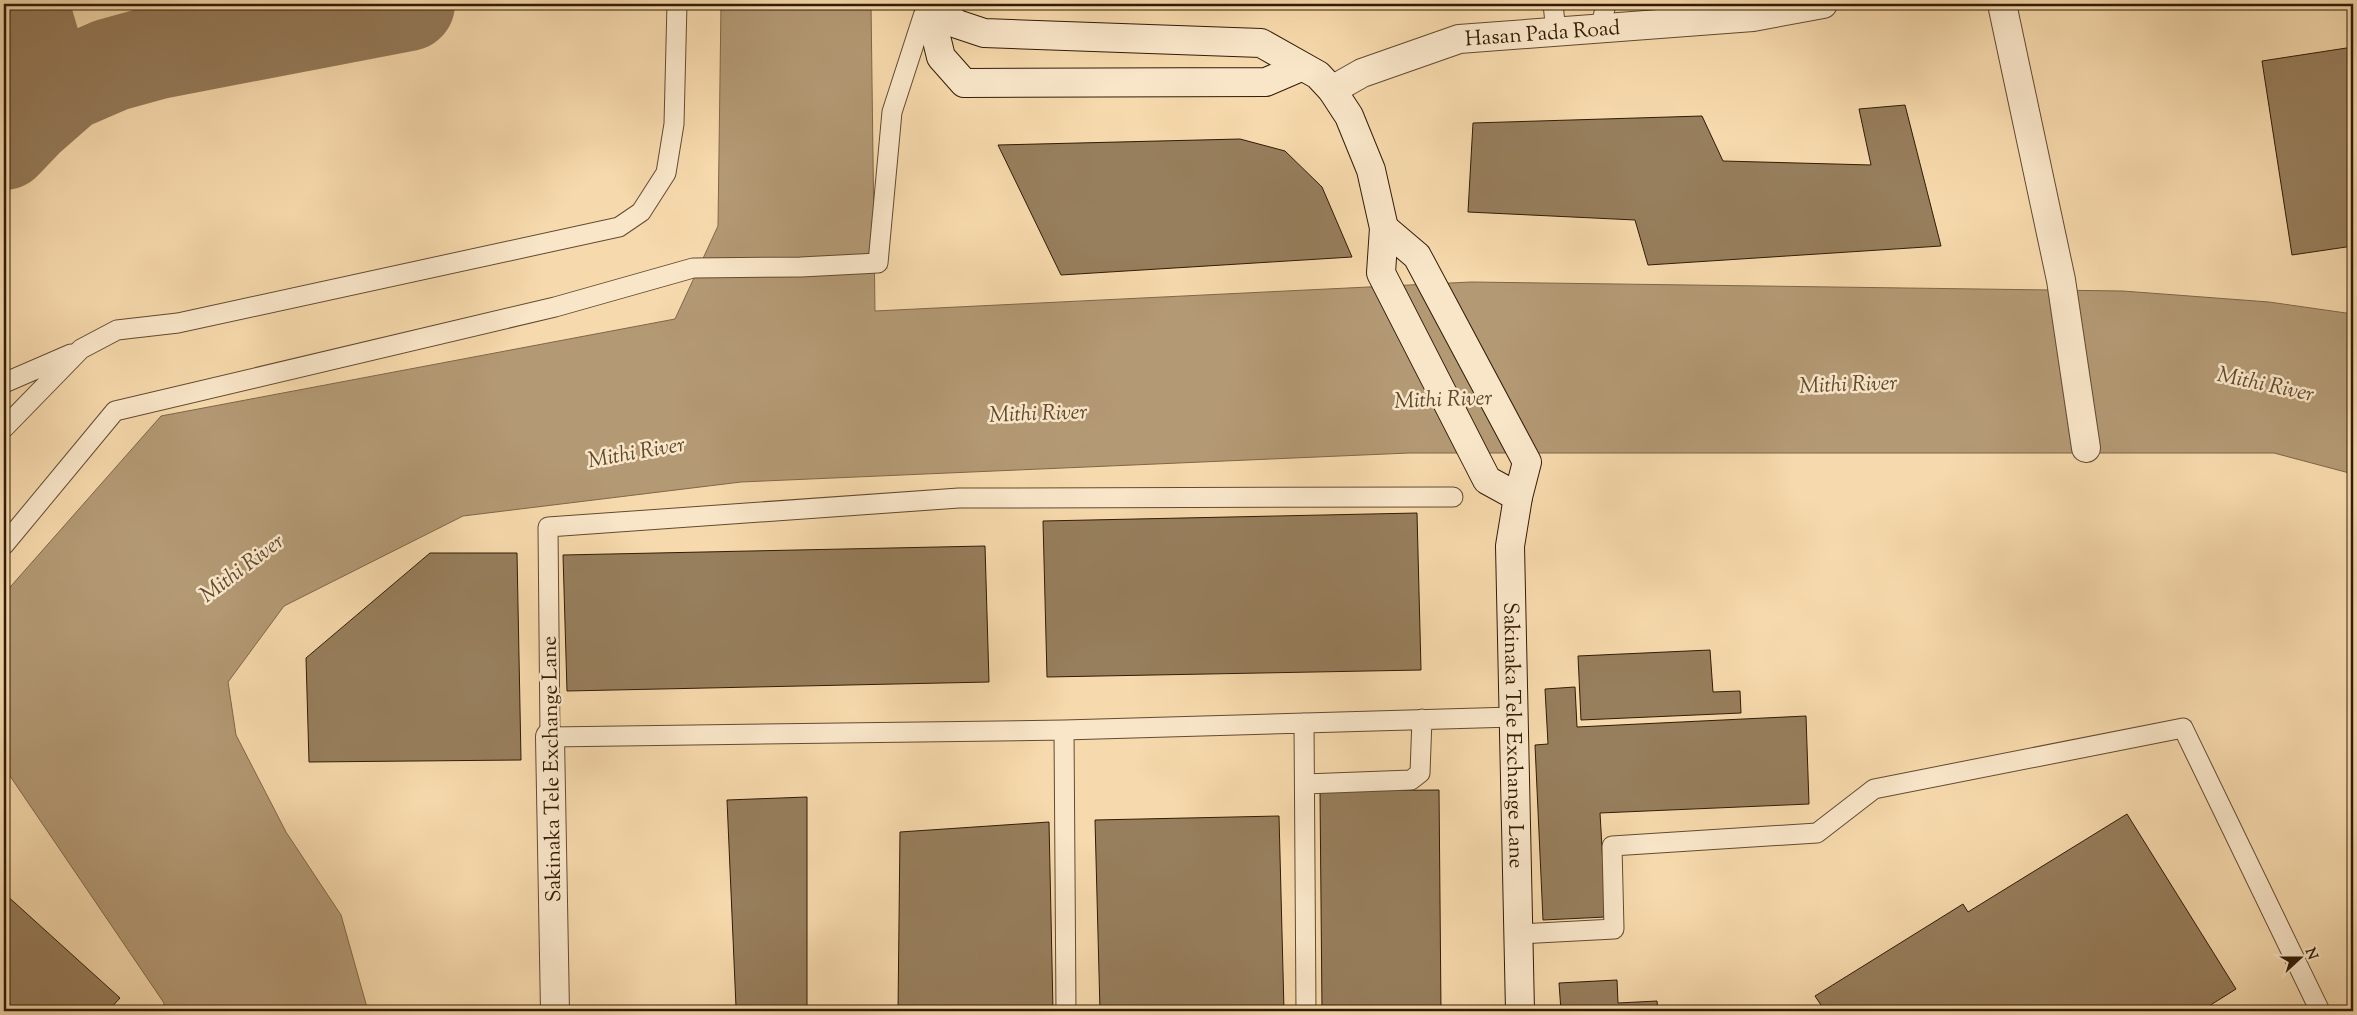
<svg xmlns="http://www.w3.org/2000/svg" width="2357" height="1015" font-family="'Sorts Mill Goudy',serif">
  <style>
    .water { fill: #b39974; stroke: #7f6748 }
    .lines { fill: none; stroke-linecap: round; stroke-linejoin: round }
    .taxiway { stroke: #947a59; stroke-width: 94 }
    .building { fill: #977e5c; stroke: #311c06 }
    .lane-casing { stroke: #624b30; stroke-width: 21 }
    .street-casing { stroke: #624b30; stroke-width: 30 }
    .secondary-casing { stroke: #311c06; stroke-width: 30 }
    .lane { stroke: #f9e6c9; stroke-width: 19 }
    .street { stroke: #f9e6c9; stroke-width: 28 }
    .secondary { stroke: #f9e6c9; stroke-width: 28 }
    .labels { text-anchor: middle; stroke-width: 5; stroke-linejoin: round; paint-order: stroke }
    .street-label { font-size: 21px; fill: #311c06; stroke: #f9e6c9 }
    .water-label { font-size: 22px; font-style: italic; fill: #5e482c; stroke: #f9e6c9 }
  </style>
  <rect width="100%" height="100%" fill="#f6d9ac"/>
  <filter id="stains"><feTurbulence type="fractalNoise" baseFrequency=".004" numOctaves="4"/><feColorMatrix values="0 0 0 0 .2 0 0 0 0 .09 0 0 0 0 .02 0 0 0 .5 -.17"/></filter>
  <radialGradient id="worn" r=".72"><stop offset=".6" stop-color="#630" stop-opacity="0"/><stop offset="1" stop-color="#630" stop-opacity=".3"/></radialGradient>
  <path class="water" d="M721 4H871L875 311 1471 282 2123 291 2269 302 2353 314V474L2274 453H1409L741 482 463 516 284 606 228 682 236 735 286 832 341 915 368 1011H163L164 1003 10 776 4 749V594L161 416 675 319 718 226Z"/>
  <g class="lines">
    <path class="taxiway" d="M27 119 67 84 111 65 158 52 408 4
      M4 143 27 119 39 63 23 9 18 4"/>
  </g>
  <path class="building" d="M2353 47V246L2292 255 2262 61Z
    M1905 105 1941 246 1648 265 1635 220 1468 212 1473 123 1702 116 1723 161 1871 165 1859 109Z
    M1240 139 1285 151 1322 187 1352 257 1061 275 998 145Z
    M1417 513 1421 670 1047 677 1043 521Z
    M985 546 989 682 567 691 563 555Z
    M430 553H517L521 760 309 762 306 658Z
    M1710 650 1713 692 1740 691 1741 713 1581 720 1578 656Z
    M1575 687 1577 727 1806 716 1809 804 1600 813 1606 917 1543 920 1535 745 1548 744 1545 689Z
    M1439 790 1441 1011H1322L1320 791Z
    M807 797V1011H646V1008L736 1007 727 800Z
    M2127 814 2236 989 2201 1011H1825L1815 996 1963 904 1968 912Z
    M1279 816 1284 1011H1100L1095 820Z
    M1049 822 1053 1011H898L900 832Z
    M4 893 120 998 108 1011H4Z
    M1617 980 1618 1003 1657 1001 1658 1011H1561L1559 983Z"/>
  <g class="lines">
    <g class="lane-casing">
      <path id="lane" d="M1553 4 1556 32
        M1600 30 1606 4
        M4 383 71 354
        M4 428 81 349 117 330 178 323 619 227 641 212 666 173 674 124 677 4
        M1453 497 959 498 548 527 550 737 1064 730 1513 717
        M4 545 115 411 555 307 693 268 801 267 878 263 892 112 927 4
        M1304 723 1306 1011
        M1064 730 1066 1011
        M1305 784 1411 780 1420 773 1422 719
        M1518 934 1614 929 1612 846 1817 833 1874 789 2183 728 2320 1011"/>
    </g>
    <g class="street-casing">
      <g id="street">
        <path d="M2002 4 2061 280 2086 448"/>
        <path id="s1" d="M1332 90 1362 73 1459 39 1753 17 1823 4"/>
        <path d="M550 737 555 1011"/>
      </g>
    </g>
    <g class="secondary-casing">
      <g id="secondary">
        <path d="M928 4 941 57 964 83 1266 82 1301 67"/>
        <path d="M929 4 957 24 984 33 1261 43 1318 75 1332 90 1349 116 1371 170 1384 228 1381 273 1487 480 1518 497"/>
        <path id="s2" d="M1384 228 1417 256 1527 462 1518 497 1510 546 1520 1011"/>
      </g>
    </g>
    <use href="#lane" class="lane"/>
    <use href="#street" class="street"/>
    <use href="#secondary" class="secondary"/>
  </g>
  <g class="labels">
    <g class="street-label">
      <text dy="7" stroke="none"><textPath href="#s1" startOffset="221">Hasan Pada Road</textPath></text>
      <text dy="7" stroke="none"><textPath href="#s2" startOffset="552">Sakinaka Tele Exchange Lane</textPath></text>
      <text transform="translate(551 769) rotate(-91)" y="7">Sakinaka Tele Exchange Lane</text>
    </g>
    <g class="water-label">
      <text transform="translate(1848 383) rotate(-2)" y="8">Mithi River</text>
      <text transform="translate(2266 383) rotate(12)" y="8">Mithi River</text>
      <text transform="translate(1443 398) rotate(-2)" y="8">Mithi River</text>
      <text transform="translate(1038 412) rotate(-2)" y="8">Mithi River</text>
      <text transform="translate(636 451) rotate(-10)" y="8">Mithi River</text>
      <text transform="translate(241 567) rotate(-37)" y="8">Mithi River</text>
    </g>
  </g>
  <rect width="2357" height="1015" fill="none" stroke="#f6d9ac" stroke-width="20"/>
  <rect x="5" y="5" width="2347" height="1005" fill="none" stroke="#311c06" stroke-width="2.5"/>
  <rect x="10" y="10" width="2337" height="995" fill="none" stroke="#311c06"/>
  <g transform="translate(2300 958) rotate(69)" stroke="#f9e6c9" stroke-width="4" paint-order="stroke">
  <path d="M0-4L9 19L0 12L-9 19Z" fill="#311c06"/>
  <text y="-8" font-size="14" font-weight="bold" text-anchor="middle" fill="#311c06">N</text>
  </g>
  <rect width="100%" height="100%" filter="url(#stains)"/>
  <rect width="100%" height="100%" fill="url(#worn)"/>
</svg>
